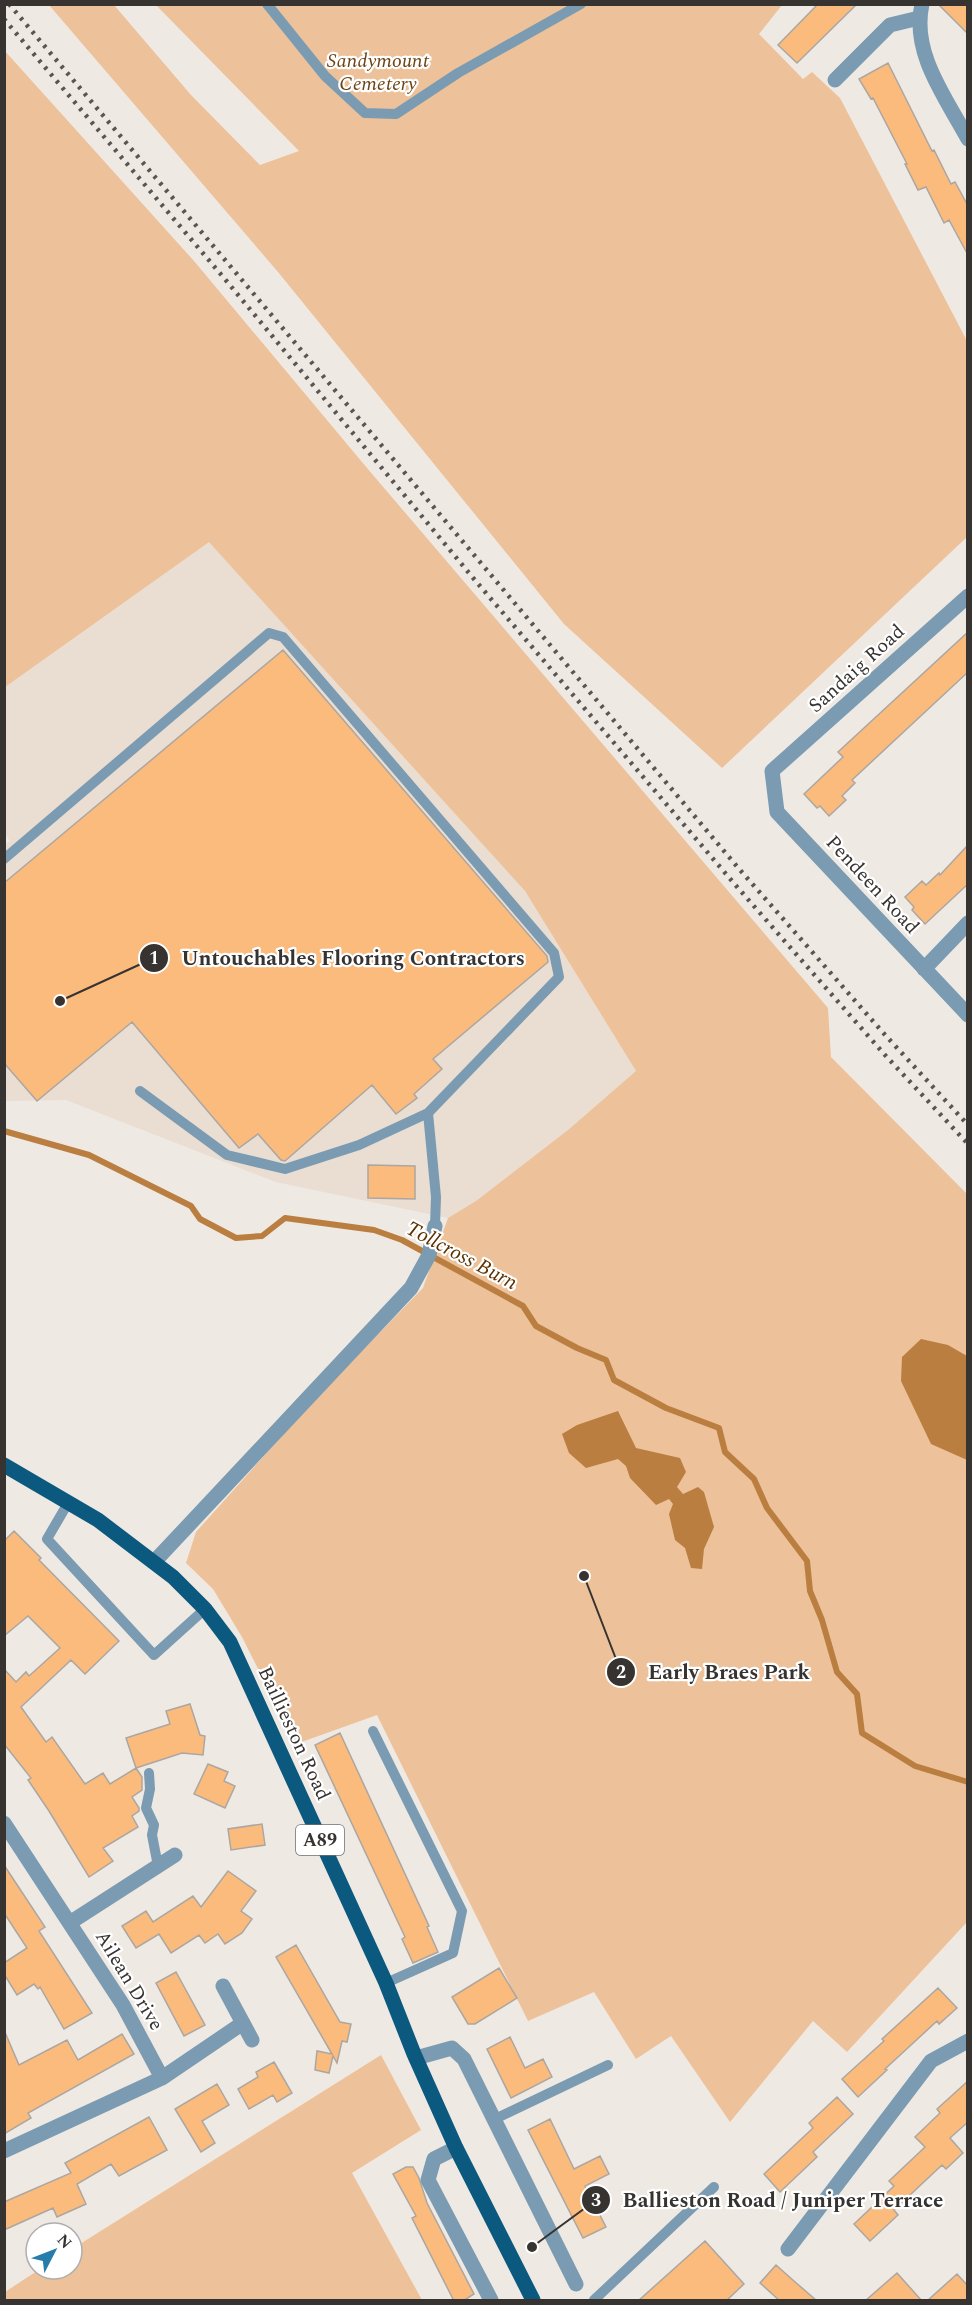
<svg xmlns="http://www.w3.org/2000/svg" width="972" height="2305" font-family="Spectral,serif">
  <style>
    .built { fill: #eaddd2 }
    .green { fill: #edc199 }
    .water { fill: #ba7e40 }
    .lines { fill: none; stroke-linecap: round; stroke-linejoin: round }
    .stream { stroke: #ba7e40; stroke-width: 6 }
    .building { fill: #fbbb7d; stroke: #aca6a1; stroke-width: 1.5 }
    .lane { stroke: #7a9bb1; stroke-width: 10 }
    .street { stroke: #7a9bb1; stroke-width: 15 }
    .primary { stroke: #0b597e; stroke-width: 15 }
    .rail { stroke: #595553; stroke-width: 4.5; stroke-dasharray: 3 6; stroke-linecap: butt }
    .labels { text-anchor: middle; stroke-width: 4.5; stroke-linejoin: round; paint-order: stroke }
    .shield { fill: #fff; stroke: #72706f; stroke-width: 1.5 }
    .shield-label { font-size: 18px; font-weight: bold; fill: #363331 }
    .park-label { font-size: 20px; font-style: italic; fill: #6d4314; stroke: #fff }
    .street-label { font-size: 20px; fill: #363331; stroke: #fff }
    .water-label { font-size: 21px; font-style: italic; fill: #5b3200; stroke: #fff }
    .leader { fill: none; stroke: #363331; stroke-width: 2 }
    .callout-dot { fill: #363331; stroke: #fff; stroke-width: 2 }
    .mark-label { font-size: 18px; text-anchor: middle; font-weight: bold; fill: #fff }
    .callout-label { font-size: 21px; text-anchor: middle; font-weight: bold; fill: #363331; stroke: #fff; stroke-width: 4.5; stroke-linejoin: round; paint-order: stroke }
  </style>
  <rect width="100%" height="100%" fill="#efe9e3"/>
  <path class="built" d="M209 541 525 891 636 1071 568 1130 476 1201 448 1218 276 1182 66 1100 5 1101 4 845 10 841 4 832V687Z"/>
  <path class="green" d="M49 5H114L191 95 260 165 299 151 156 5H782L759 34 803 79 812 72 840 98 967 341V537L722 768 564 624 278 272Z
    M4 50 194 261 367 468 828 1008 831 1057 967 1194V1922L847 2052 813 2021 730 2122 671 2036 636 2059 594 1992 528 2021 377 1715 296 1744 242 1637 213 1589 186 1563 196 1532 314 1400 423 1288 448 1218 476 1201 568 1130 636 1071 525 891 209 542 5 687Z
    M381 2055 421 2130 352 2173 422 2300H5V2292L40 2269H72V2249Z"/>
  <path class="water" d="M921 1339 948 1345 967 1356V1460L931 1444 901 1381 902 1357Z
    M618 1411 636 1448 680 1458 686 1472 677 1487 683 1494 698 1487 704 1492 714 1527 704 1549 702 1569 691 1568 685 1548 675 1540 669 1514 673 1504 669 1499 656 1505 630 1478 626 1466 618 1459 586 1468 569 1453 562 1434 577 1425Z"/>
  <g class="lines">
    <path class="stream" d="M4 1131 89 1155 191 1206 200 1219 236 1238 262 1236 285 1218 374 1230 402 1240 523 1306 536 1326 577 1348 606 1360 614 1380 666 1408 719 1428 725 1452 754 1479 767 1508 807 1561 810 1591 822 1620 837 1672 857 1694 862 1733 915 1766 968 1782"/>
  </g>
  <path class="building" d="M818 4H857L797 63 778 45Z
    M938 4H968V34Z
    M888 63 932 151 934 150 951 184 955 182 968 206V255L949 220 944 223 926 187 918 190 905 164H907L873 98 871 99 859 79Z
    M968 632V672L852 780 855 783 842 796 846 800 829 816 820 806 817 808 804 794 843 757 838 752Z
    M283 650 547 956 548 962 433 1059 442 1069 414 1094 417 1098 396 1114 372 1085 285 1161 281 1160 258 1134 239 1148 132 1022 37 1101 4 1063V883Z
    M968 845V884L925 924 912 910 914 907 905 897 922 881 926 885 939 873 940 875Z
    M368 1165 415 1166V1199L368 1198Z
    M14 1531 41 1558 39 1560 119 1641 85 1674 71 1660 21 1707 46 1742 52 1737 85 1784 103 1773 110 1784 136 1768 142 1777V1790L132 1797 139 1808V1811L132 1816 138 1827 103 1848 113 1861 89 1877 49 1811 28 1780 31 1778 4 1744V1669L16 1682 26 1672 29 1676 60 1648 28 1616 4 1636V1541Z
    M190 1704 200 1735 205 1736 203 1755 182 1753 136 1768 126 1738 170 1724 166 1711Z
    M340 1733 429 1926 427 1927 438 1952 413 1963 402 1939 405 1937 315 1745Z
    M208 1764 228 1772 224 1781 235 1786 225 1808 194 1794Z
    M262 1824 265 1845 231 1850 228 1829Z
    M4 1865 45 1927 39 1931 92 2013 64 2029 40 1987 38 1989 34 1984 17 1995 4 1974V1963L27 1948 4 1913Z
    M228 1871 256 1891 241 1911 252 1919 242 1933 225 1944 218 1934 205 1943 199 1935 171 1953 159 1934 136 1948 122 1926 146 1911 153 1922 193 1896 201 1907Z
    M296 1945 340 2022 351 2024 347 2042 342 2041 337 2063 333 2056 329 2073 315 2070 317 2051 332 2054 276 1957Z
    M499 1968 517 1998 475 2024H468L452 1997Z
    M176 1972 205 2025 184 2036 156 1983Z
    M938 1988 957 2008 939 2024 937 2021 885 2069 887 2070 858 2097 842 2079 884 2041 882 2039Z
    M4 2030 19 2065 67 2040 78 2060 122 2034 134 2054 28 2113 31 2118 4 2134Z
    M510 2037 525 2068 543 2059 552 2077 511 2098 487 2049Z
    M274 2062 292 2093 277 2102 273 2095 249 2109 238 2089 258 2077 256 2072Z
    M968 2081V2122L950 2138 963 2153 946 2169 942 2165 894 2210 898 2215 870 2241 854 2224 894 2186 889 2181 925 2147 915 2137 940 2113 937 2109Z
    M217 2084 229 2105 202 2121 215 2143 201 2152 175 2109Z
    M837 2097 853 2114 813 2152 817 2157 780 2192 764 2174 813 2128 809 2123Z
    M149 2117 167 2150 119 2176 111 2164 77 2184 86 2204 57 2217 53 2208 4 2230V2202L71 2173 65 2163Z
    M550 2119 574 2169 600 2156 609 2174 585 2186 606 2227 583 2238 528 2130Z
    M406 2167H413L419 2178 427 2203 474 2294 463 2301H454L412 2218 416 2216 393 2174Z
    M705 2241 744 2284 726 2301H638Z
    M776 2265 794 2281 817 2301H780L760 2283Z
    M897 2273 922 2301H865Z
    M957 2274 968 2286V2301H927Z"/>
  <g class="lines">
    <path class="lane" d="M267 4 325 76 365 113 396 114 458 73 581 4
      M4 859 269 633 283 637 554 953 559 977 428 1113 436 1197 435 1226
      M140 1091 227 1155 285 1169 359 1145 428 1113
      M68 1503 47 1539 154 1655 205 1609
      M373 1731 462 1911 453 1953 386 1983
      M149 1773 150 1789 146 1808 154 1825 152 1835 158 1866
      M495 2119 608 2065
      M594 2300 714 2187"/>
    <path class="street" d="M922 4C911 53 946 98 968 139
      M835 80 890 25 919 18
      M968 596 772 771 777 812 968 1015
      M924 969 968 923
      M154 1562 411 1288 429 1255 435 1226
      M4 1823 123 2005 162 2078
      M71 1922 175 1855
      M223 1986 252 2040
      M416 2058 452 2048 464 2059 576 2284
      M456 2148 434 2159 428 2180 491 2300
      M4 2151 162 2078 243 2023
      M788 2249 931 2061 968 2041"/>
    <path class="primary" d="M4 1465 98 1520 173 1577 205 1609 230 1642 386 1983 414 2054 456 2148 533 2300"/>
    <path class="rail" d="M9 4 740 870 887 1037 968 1125
      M4 19 224 278 474 579 738 888 885 1055 968 1144"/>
  </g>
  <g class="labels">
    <rect class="shield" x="296" y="1825" width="48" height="30" rx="4.5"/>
    <g class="shield-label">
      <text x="320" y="1846">A89</text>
    </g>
    <g class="park-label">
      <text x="378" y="67">Sandymount<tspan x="378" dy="23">Cemetery</tspan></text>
    </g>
    <g class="street-label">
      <text transform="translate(856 668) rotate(-42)" y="7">Sandaig Road</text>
      <text transform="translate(873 884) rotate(47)" y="7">Pendeen Road</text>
      <text transform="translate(295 1733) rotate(65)" y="7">Baillieston Road</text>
      <text transform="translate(130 1980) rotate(59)" y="7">Ailean Drive</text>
    </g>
    <g class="water-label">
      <text transform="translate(462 1255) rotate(28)" y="7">Tollcross Burn</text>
    </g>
  </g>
  <path class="leader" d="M60 1001L154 958M584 1576L621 1672M532 2247L596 2200"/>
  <g class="callout-dot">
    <circle cx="60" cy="1001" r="6"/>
    <circle cx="584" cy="1576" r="6"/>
    <circle cx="532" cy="2247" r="6"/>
    <circle cx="154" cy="958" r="15"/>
    <circle cx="621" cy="1672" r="15"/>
    <circle cx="596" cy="2200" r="15"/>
  </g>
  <g class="mark-label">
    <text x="154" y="964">1</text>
    <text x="621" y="1678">2</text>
    <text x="596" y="2206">3</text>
  </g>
  <g class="callout-label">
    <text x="353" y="965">Untouchables Flooring Contractors</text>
    <text x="729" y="1679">Early Braes Park</text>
    <text x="783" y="2207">Ballieston Road / Juniper Terrace</text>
  </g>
  <rect width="972" height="2305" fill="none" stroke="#363331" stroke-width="12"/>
  <g transform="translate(54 2251) rotate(48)"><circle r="28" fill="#ffffff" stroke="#afadad" stroke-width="1.5"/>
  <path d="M0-4.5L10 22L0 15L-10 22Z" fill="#267dac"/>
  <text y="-9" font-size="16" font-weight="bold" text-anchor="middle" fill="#363331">N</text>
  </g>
</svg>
